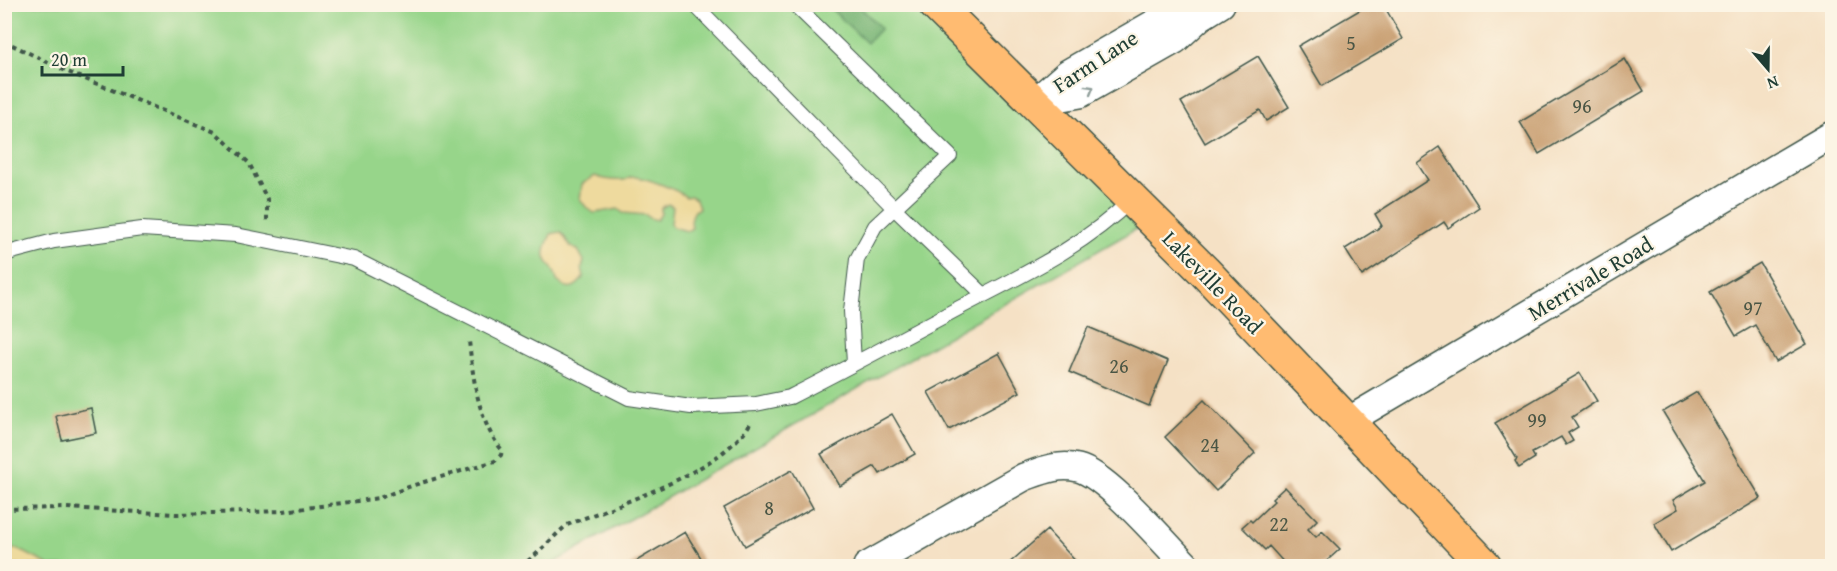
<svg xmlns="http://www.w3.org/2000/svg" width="1837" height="571" font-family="'Gentium Book Plus',serif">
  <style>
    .green { fill: #97d58a; stroke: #5b895f; stroke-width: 1.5 }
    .forest { fill: #79b676; stroke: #4c7a55; stroke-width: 1.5 }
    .sand { fill: #eeda9e; stroke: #868c69; stroke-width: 1.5 }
    .building { fill: #cba377 }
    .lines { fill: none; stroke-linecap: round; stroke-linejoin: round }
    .lane-casing { stroke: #3f564a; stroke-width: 16 }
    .street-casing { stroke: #3f564a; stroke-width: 30 }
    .primary-casing { stroke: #3f564a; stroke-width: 36 }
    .path { stroke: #3f564a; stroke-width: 4; stroke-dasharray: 4.5 4.5; stroke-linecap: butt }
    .lane { stroke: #fff; stroke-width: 14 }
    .street { stroke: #fff; stroke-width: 27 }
    .primary { stroke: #ffbb71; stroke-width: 33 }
    .oneway { stroke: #8f9e9a }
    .labels { text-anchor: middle; stroke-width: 4.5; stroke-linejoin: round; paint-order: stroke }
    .number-label { font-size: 20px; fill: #4a5645 }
    .street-label { font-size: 22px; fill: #1f3d34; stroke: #fcf5e5 }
  </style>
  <rect width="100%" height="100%" fill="#fcf5e5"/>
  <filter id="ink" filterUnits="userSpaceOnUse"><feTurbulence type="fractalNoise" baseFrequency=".0167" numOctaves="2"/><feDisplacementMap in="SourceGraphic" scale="12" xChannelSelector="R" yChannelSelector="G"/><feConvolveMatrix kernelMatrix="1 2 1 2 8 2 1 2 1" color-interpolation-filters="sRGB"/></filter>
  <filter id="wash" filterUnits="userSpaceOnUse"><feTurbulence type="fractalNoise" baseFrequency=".008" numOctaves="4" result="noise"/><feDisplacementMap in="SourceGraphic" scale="24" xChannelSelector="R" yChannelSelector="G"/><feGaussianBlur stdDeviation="1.35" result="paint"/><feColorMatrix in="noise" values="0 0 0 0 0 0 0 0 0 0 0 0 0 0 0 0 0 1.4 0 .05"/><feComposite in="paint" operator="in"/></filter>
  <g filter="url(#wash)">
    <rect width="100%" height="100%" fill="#f5e1c5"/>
    <path class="green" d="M4 5H930L1150 221 548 566H5Z"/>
    <path class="forest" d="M827 5H858L881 28 867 43Z"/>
    <path class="sand" d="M595 176C603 179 615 181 624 180 627 180 629 177 633 177 643 176 678 190 686 197L691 196 696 199 699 208C692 211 690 221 692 228L687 231 673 227 671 223 673 207 668 204 661 208V214L657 220 649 218 646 215 623 213 618 209 594 213 586 207 580 199 582 184Z
      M560 232C567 237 568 249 578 250L584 261 582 268 584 277C575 289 569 291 557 281 554 259 535 267 551 234Z
      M10 549H18L51 566H5V553Z"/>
    <g id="blocks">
      <path class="building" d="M1370 4H1383L1403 39 1322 86 1298 46Z
        M1258 56 1289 107 1266 121 1260 110 1205 143 1181 102Z
        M1625 59 1644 91 1539 154 1520 122Z
        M1440 147 1479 207 1448 228 1444 222 1362 276 1345 249 1382 226 1375 214 1428 180 1417 163Z
        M1760 263 1807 344 1776 362 1755 325 1736 336 1710 292Z
        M1088 327 1168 361 1149 406 1069 372Z
        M999 353 1020 392 949 430 928 392Z
        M1580 373 1597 401 1572 417 1578 427 1568 433 1573 441 1566 445 1561 437 1532 453 1535 458 1519 468 1515 461 1517 459 1495 423Z
        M1697 392 1761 498 1671 552 1654 523 1678 509 1673 500 1705 481 1663 412Z
        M1204 400 1255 453 1216 491 1165 437Z
        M91 408 96 433 62 440 56 416Z
        M892 414 915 454 880 474 875 466 840 486 821 454Z
        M792 470 813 508 745 546 724 508Z
        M1285 487 1317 520 1308 529 1316 537 1322 531 1340 549 1321 566H1287L1269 546 1265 550 1242 527 1250 520 1252 522 1274 501 1272 499Z
        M1047 530 1080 566H1006Z
        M685 532 706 566H628Z"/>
    </g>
  </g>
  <g filter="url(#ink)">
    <use href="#blocks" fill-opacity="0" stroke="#3f564a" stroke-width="1.5"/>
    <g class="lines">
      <g class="lane-casing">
        <path id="lane" d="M694 4 894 208 984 295
          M794 4 950 156 875 226 857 259 851 311 854 363
          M4 254 54 241 142 229 236 235 354 259 629 398 691 407 756 404 790 397C847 368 903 338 959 308 1020 276 1082 248 1132 199"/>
      </g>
      <g class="street-casing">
        <path id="street" d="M1200 17 1162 19 1068 73 1035 102 1080 94 1175 40 1200 17 1221 4
          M1348 421 1832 135
          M867 566 1024 477C1041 471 1059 463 1078 468 1107 475 1164 543 1187 566"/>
      </g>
      <g class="primary-casing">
        <path id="primary" d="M935 4 1204 271 1485 566"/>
      </g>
      <path class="path" d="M4 41 68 72 215 132 249 163 267 199V223
        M4 509 66 508 175 514 284 511 379 498 414 485 495 461 501 455 502 450C478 422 473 377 469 341
        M520 566C539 555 550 539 567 525 620 503 718 474 750 424"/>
      <use href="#lane" class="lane"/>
      <use href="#street" class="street"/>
      <use href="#primary" class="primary"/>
    </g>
    <defs><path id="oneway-chevron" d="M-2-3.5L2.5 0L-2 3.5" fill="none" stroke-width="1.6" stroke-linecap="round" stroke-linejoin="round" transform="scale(1.5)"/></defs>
    <use class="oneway" href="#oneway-chevron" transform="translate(1090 89) rotate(-30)"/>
  </g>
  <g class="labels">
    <g class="number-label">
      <text x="1351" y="50">5</text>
      <text x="1582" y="113">96</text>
      <text x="1753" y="315">97</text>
      <text x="1119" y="373">26</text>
      <text x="1537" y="427">99</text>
      <text x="1210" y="452">24</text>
      <text x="769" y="515">8</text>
      <text x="1279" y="531">22</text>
    </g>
    <g class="street-label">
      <text transform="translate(1095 61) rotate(-33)" y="8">Farm Lane</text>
      <text transform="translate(1590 278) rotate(-31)" y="8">Merrivale Road</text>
      <text transform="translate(1213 282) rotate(46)" y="8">Lakeville Road</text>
    </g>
  </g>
  <rect width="1837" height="571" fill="none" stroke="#fcf5e5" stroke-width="24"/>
  <g transform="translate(1768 69) rotate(160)" stroke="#fcf5e5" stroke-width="4.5" paint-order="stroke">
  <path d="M0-4.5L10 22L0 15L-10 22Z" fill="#1f3d34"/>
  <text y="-9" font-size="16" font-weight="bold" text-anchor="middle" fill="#1f3d34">N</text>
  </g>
  <path d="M42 66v9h81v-9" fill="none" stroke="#1f3d34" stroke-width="3"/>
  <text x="51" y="66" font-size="18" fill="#1f3d34" stroke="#fcf5e5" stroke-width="4.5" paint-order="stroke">20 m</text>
</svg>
